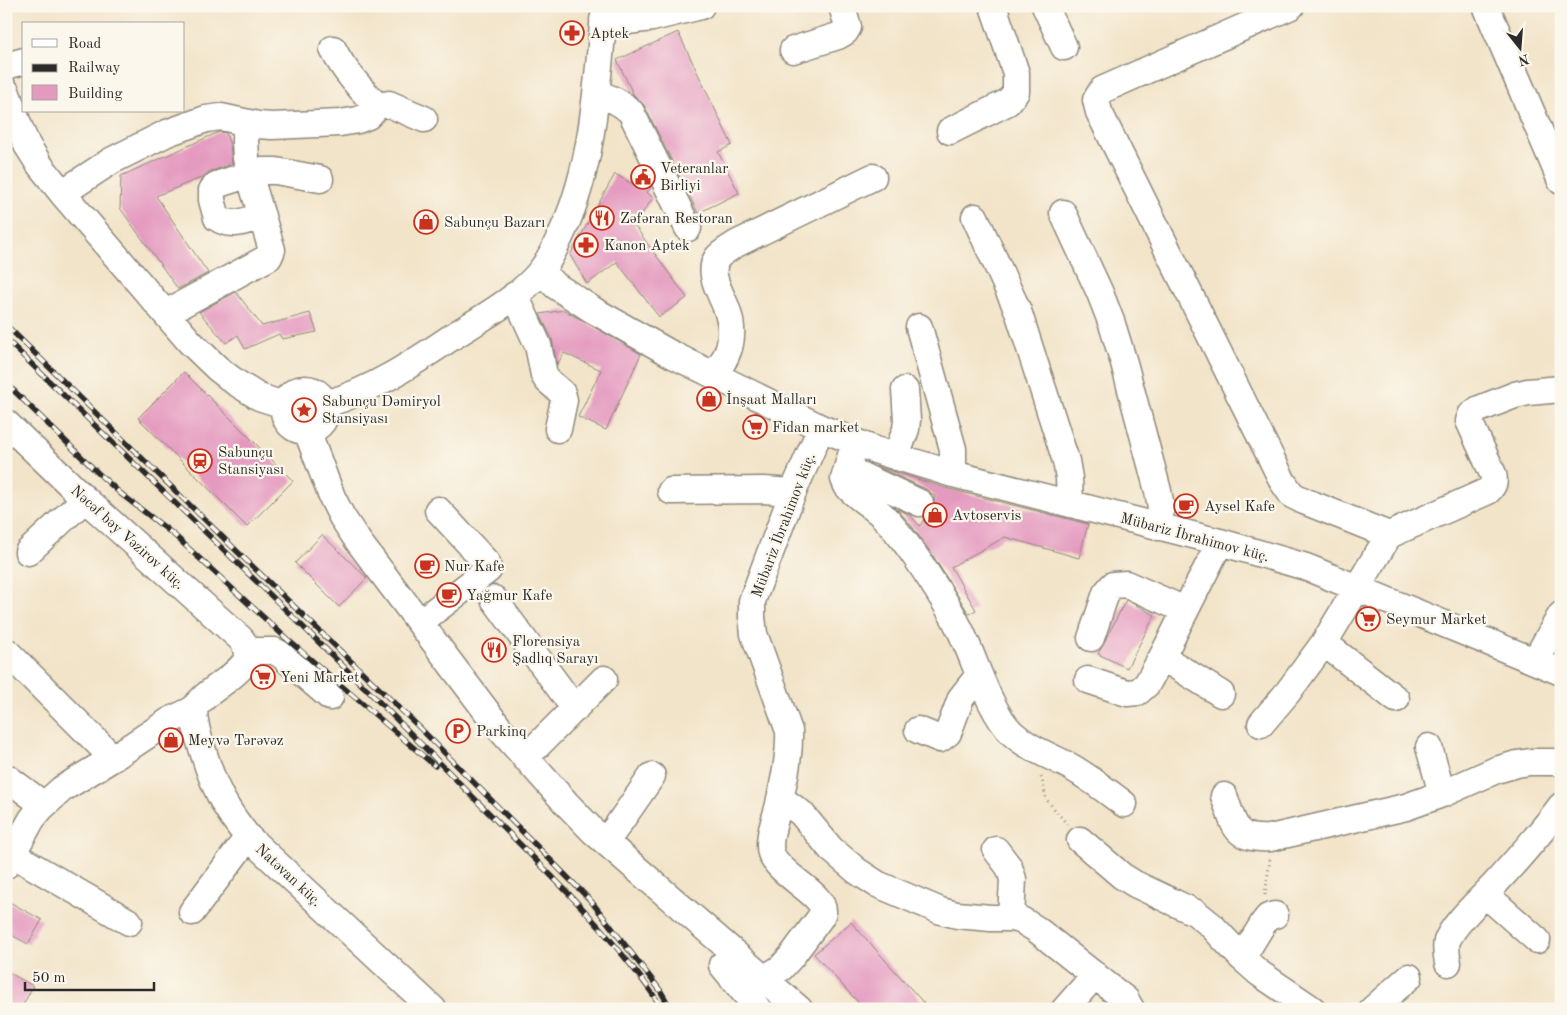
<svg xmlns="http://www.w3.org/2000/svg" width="1567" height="1015" font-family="'Old Standard TT',serif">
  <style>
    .green { fill: #9fc671; stroke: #65784e }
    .building { fill: #e499bf }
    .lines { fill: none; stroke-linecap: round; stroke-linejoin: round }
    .minor-casing { stroke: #8e887a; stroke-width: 29 }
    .path { stroke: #8e887a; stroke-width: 3; stroke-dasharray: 1 4; stroke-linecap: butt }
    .minor { stroke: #fff; stroke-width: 26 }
    .rail-casing { stroke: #2b2b2b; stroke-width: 5.5 }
    .rail { stroke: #fbf7ec; stroke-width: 4; stroke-dasharray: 11; stroke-linecap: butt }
    .labels { text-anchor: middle; stroke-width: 4.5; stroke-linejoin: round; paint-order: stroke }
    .poi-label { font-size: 15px; fill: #2b2b2b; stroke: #fbf7ec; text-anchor: start }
    .street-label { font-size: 15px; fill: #2b2b2b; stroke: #fbf7ec }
  </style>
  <rect width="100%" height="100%" fill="#fbf7ec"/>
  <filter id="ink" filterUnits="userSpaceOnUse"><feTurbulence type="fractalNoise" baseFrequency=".02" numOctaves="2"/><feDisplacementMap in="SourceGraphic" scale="10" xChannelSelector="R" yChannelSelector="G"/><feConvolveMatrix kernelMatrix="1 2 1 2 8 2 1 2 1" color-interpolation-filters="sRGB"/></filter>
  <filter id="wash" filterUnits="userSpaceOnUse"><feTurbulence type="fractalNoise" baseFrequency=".0096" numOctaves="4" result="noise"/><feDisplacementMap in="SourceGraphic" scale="20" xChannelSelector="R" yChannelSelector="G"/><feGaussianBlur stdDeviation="1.12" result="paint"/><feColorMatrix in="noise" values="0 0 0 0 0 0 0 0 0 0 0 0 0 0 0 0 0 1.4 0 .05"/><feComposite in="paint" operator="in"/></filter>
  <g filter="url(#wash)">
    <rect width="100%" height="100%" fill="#f2e4c9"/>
    <path class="green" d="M292 410a12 12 0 1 1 24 0a12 12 0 1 1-24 0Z"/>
    <g id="blocks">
      <path class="building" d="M678 32 732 145 718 152 739 193 698 213 644 105 633 94 617 60Z
        M219 132 226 133 230 145 232 164 211 171 203 177 156 196 208 273 178 289 120 208 121 176Z
        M643 171 651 187 647 192 653 198 634 225 687 298 659 317 617 262 587 284 570 255 615 174 634 185Z
        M236 292 262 326 310 313 317 332 282 339 279 334 245 349 238 335 226 343 199 312Z
        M564 310 641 354 606 430 578 417 601 370 564 353 557 365 552 339 540 314Z
        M184 372 293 481 247 527 138 418Z
        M876 466 949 489 1088 524 1079 558 1005 537 951 567 976 610 969 614 932 554 911 525 897 509 909 514 920 526 925 517 929 515 933 510 935 496 926 489Z
        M322 535 367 578 339 607 295 563Z
        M1126 600 1155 615 1127 668 1098 654Z
        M6 900 42 920 28 944 6 932Z
        M851 922 929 1009H864L814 954Z
        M6 971 33 986 21 1009H12L6 1006Z"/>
    </g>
  </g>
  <g filter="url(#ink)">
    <use href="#blocks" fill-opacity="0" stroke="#8e887a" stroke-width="1"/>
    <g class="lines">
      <g class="minor-casing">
        <path id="minor" d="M1045 6 1064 47
          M1291 6 1102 90 1096 100 1099 112 1283 482 1292 495 1304 501 1389 535
          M1486 6 1561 181
          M603 20 627 21 652 18 701 6
          M333 49C344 71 360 88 377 106
          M793 50 838 36 845 32 848 27 842 6
          M6 66 24 61
          M6 91 20 129 27 145 39 164 62 193 190 342 217 368 235 382 259 397 284 405
          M596 94C610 97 621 102 631 112L688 228
          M950 131 1008 102 1016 92V73L993 6
          M62 193 111 161 167 133 206 119 221 117 258 125 272 126 340 123 358 120 368 116 377 106 389 104 424 119
          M1063 213 1100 293 1112 324 1124 363 1158 491 1161 507 1159 527
          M262 216C245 221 232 228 217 218L212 200V190L216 185 259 171H276L320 179
          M975 217 1018 311 1066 461 1069 478 1070 504
          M541 271 556 286 593 310 673 355 821 428 875 450 953 474 1220 542 1306 567 1561 672
          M515 295 538 345 544 375 547 380 562 393 564 400 558 429
          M166 313 269 257 272 250 253 187 246 158 245 140 248 123
          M919 327 953 449V474
          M715 375C721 365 728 355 730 344 732 334 731 322 728 313 724 297 706 275 717 258 721 253 730 248 736 244L873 177
          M284 410a21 21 0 1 1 42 0a21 21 0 1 1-42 0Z
          M326 404C373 390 412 364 452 337 480 319 519 298 540 272 548 262 554 250 559 239 595 167 596 85 605 6
          M6 423 85 499 241 639 249 651
          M307 431 332 497 342 517 358 541 500 729 566 803 594 832 799 1009
          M855 442 844 479 847 486C857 498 873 506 884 517 905 539 922 566 938 591 949 608 959 626 967 645 978 670 992 714 1012 733 1029 749 1051 756 1071 767 1090 778 1107 791 1124 804
          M896 457 906 429 907 420 905 390
          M847 469 920 503
          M671 491 764 490 793 492
          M28 552 85 499
          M494 599 575 709
          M420 622 488 570 487 563 438 510
          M1091 638 1106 593 1113 585 1126 584 1185 610
          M1324 643 1396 699
          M6 651 113 758
          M249 651C248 674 205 689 194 709 194 724 198 737 203 751 214 787 224 808 248 837L433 1009
          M249 651H274L280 654 330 697
          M1162 657 1221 694
          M1535 661 1561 615
          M1088 680 1127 693 1138 692 1147 684 1162 657 1220 542
          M1261 724 1288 692 1324 643 1389 535 1488 491C1494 485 1495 482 1493 474L1469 421 1471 415 1479 409 1515 395 1528 392 1561 389
          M918 730 940 739 948 733 961 698 979 675
          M1429 747 1442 794
          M525 758 604 679
          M6 777 33 797 41 808 62 789 113 758 169 721 194 709
          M1224 796C1235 825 1233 840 1270 838L1406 807 1442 794 1496 770 1517 764 1530 762H1561
          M780 798 801 813 831 849 857 871 877 884 941 911 957 915 991 918H1011L1021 920 1036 929 1126 1000 1131 1009
          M1080 840 1122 876 1135 884 1196 913 1211 925 1242 958 1259 973 1312 1009
          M606 842 652 776
          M996 850 1009 867 1013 879 1011 918
          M12 854 129 922
          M6 865 32 819 41 808
          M1485 894 1537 940
          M192 912 248 837
          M1242 958 1264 922 1268 917 1275 915
          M1448 963C1447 956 1445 948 1447 941 1453 924 1481 899 1494 885 1517 860 1540 834 1561 806
          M722 965 758 1009
          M732 978C744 970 752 974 765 978L781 968 791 957 820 918C821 918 823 912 823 912 825 894 778 875 771 853 767 838 776 818 779 804 784 780 790 756 789 731L754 634 752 617V601L793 492 821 428
          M1065 1009 1095 975
          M1373 1009 1409 977"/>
      </g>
      <path class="path" d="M1041 777 1042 779 1046 799 1067 824
        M1265 895 1270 859"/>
      <use href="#minor" class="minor"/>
      <g class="rail-casing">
        <path id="rail" d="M6 325 248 562 418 726 591 901 660 990 671 1009
          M6 339C161 491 320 639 471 795 524 849 579 900 626 959 639 975 652 991 662 1009
          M6 383 98 473 120 493 173 534 287 639 435 766"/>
      </g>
      <use href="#rail" class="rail"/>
    </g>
  </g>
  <defs>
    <g id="pharmacy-ring" transform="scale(1.25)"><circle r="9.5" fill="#fbf7ec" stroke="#c8321e" stroke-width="1.5"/><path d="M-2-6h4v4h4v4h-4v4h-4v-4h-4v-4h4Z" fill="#c8321e"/></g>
    <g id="civic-ring" transform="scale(1.25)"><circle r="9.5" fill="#fbf7ec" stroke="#c8321e" stroke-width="1.5"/><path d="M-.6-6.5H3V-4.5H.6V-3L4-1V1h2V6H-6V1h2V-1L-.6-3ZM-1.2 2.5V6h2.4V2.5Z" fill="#c8321e"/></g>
    <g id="restaurant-ring" transform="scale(1.25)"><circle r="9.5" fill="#fbf7ec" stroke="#c8321e" stroke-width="1.5"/><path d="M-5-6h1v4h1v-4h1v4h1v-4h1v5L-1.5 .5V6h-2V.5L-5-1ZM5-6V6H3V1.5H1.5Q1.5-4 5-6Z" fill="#c8321e"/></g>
    <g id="shop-ring" transform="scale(1.25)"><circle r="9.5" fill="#fbf7ec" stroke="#c8321e" stroke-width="1.5"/><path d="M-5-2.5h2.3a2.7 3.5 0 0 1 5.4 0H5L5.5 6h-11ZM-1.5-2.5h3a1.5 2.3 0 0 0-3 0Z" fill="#c8321e"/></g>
    <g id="sight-ring" transform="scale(1.25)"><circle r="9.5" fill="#fbf7ec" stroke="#c8321e" stroke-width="1.5"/><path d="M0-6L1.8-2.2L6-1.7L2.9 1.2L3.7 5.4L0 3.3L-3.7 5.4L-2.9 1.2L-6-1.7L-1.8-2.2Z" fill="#c8321e"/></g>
    <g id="supermarket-ring" transform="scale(1.25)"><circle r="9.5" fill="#fbf7ec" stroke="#c8321e" stroke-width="1.5"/><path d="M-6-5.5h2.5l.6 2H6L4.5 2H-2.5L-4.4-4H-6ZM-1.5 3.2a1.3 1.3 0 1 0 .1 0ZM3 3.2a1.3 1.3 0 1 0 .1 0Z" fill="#c8321e"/></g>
    <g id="station-ring" transform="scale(1.25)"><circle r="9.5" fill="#fbf7ec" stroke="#c8321e" stroke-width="1.5"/><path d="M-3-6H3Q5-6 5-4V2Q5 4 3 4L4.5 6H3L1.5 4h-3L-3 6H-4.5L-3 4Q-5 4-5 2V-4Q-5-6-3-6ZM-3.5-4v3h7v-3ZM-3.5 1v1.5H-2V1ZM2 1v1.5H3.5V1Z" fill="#c8321e"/></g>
    <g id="cafe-ring" transform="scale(1.25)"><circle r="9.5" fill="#fbf7ec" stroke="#c8321e" stroke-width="1.5"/><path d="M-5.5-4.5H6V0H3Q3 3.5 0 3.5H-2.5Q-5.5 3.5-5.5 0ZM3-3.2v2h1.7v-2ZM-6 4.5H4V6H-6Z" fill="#c8321e"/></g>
    <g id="parking-ring" transform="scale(1.25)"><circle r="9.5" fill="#fbf7ec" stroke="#c8321e" stroke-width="1.5"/><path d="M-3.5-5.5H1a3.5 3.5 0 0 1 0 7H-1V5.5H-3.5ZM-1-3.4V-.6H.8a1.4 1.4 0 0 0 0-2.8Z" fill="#c8321e"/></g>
  </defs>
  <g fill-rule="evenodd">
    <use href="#pharmacy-ring" x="572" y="33"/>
    <use href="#civic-ring" x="643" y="177"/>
    <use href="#restaurant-ring" x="602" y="218"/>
    <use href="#shop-ring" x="426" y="222"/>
    <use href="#pharmacy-ring" x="586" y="245"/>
    <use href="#shop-ring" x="709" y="399"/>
    <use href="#sight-ring" x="304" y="410"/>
    <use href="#supermarket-ring" x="755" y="427"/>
    <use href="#station-ring" x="200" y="461"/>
    <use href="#cafe-ring" x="1186" y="506"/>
    <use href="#shop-ring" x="935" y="515"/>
    <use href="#cafe-ring" x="427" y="566"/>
    <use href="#cafe-ring" x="449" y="595"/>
    <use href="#supermarket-ring" x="1368" y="619"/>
    <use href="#restaurant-ring" x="494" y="650"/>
    <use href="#supermarket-ring" x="263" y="677"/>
    <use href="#parking-ring" x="458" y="731"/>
    <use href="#shop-ring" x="171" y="740"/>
  </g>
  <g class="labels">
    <g class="poi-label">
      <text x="590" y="38">Aptek</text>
      <text x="660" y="173">Veteranlar<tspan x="660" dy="17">Birliyi</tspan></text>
      <text x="620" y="223">Zəfəran Restoran</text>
      <text x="444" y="227">Sabunçu Bazarı</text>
      <text x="604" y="250">Kanon Aptek</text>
      <text x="726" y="404">İnşaat Malları</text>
      <text x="322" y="406">Sabunçu Dəmiryol<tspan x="322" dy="17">Stansiyası</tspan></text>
      <text x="772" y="432">Fidan market</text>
      <text x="218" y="457">Sabunçu<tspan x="218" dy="17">Stansiyası</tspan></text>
      <text x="1204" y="511">Aysel Kafe</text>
      <text x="952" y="520">Avtoservis</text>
      <text x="444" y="571">Nur Kafe</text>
      <text x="466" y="600">Yağmur Kafe</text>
      <text x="1386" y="624">Seymur Market</text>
      <text x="512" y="646">Florensiya<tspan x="512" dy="17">Şadlıq Sarayı</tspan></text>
      <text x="280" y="682">Yeni Market</text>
      <text x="476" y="736">Parkinq</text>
      <text x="188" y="745">Meyvə Tərəvəz</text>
    </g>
    <g class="street-label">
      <text transform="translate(783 525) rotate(-69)" y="5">Mübariz İbrahimov küç.</text>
      <text transform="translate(128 537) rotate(42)" y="5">Nəcəf bəy Vəzirov küç.</text>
      <text transform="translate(1195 537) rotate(15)" y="5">Mübariz İbrahimov küç.</text>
      <text transform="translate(289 875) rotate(43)" y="5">Natəvan küç.</text>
    </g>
  </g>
  <rect width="1567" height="1015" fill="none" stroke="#fbf7ec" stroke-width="25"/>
  <rect x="22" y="22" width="162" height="90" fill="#fbf7ec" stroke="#a8a59f"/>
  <rect x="32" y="39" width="25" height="8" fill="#ffffff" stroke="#a8a59f"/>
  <text x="68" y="48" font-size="15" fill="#2b2b2b">Road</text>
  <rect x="32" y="64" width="25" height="8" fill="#2b2b2b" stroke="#a8a59f"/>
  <text x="68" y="72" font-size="15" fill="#2b2b2b">Railway</text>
  <rect x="32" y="85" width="25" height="15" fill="#e499bf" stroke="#a8a59f"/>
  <text x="68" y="98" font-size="15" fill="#2b2b2b">Building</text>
  <g transform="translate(1520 48) rotate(163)" stroke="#fbf7ec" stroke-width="4" paint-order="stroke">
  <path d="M0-4L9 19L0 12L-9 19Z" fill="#2b2b2b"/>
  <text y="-8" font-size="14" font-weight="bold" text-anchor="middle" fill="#2b2b2b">N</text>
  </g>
  <path d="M25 982v8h129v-8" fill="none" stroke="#2b2b2b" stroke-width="2.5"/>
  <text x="32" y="982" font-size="15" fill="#2b2b2b" stroke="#fbf7ec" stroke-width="4" paint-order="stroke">50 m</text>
</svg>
